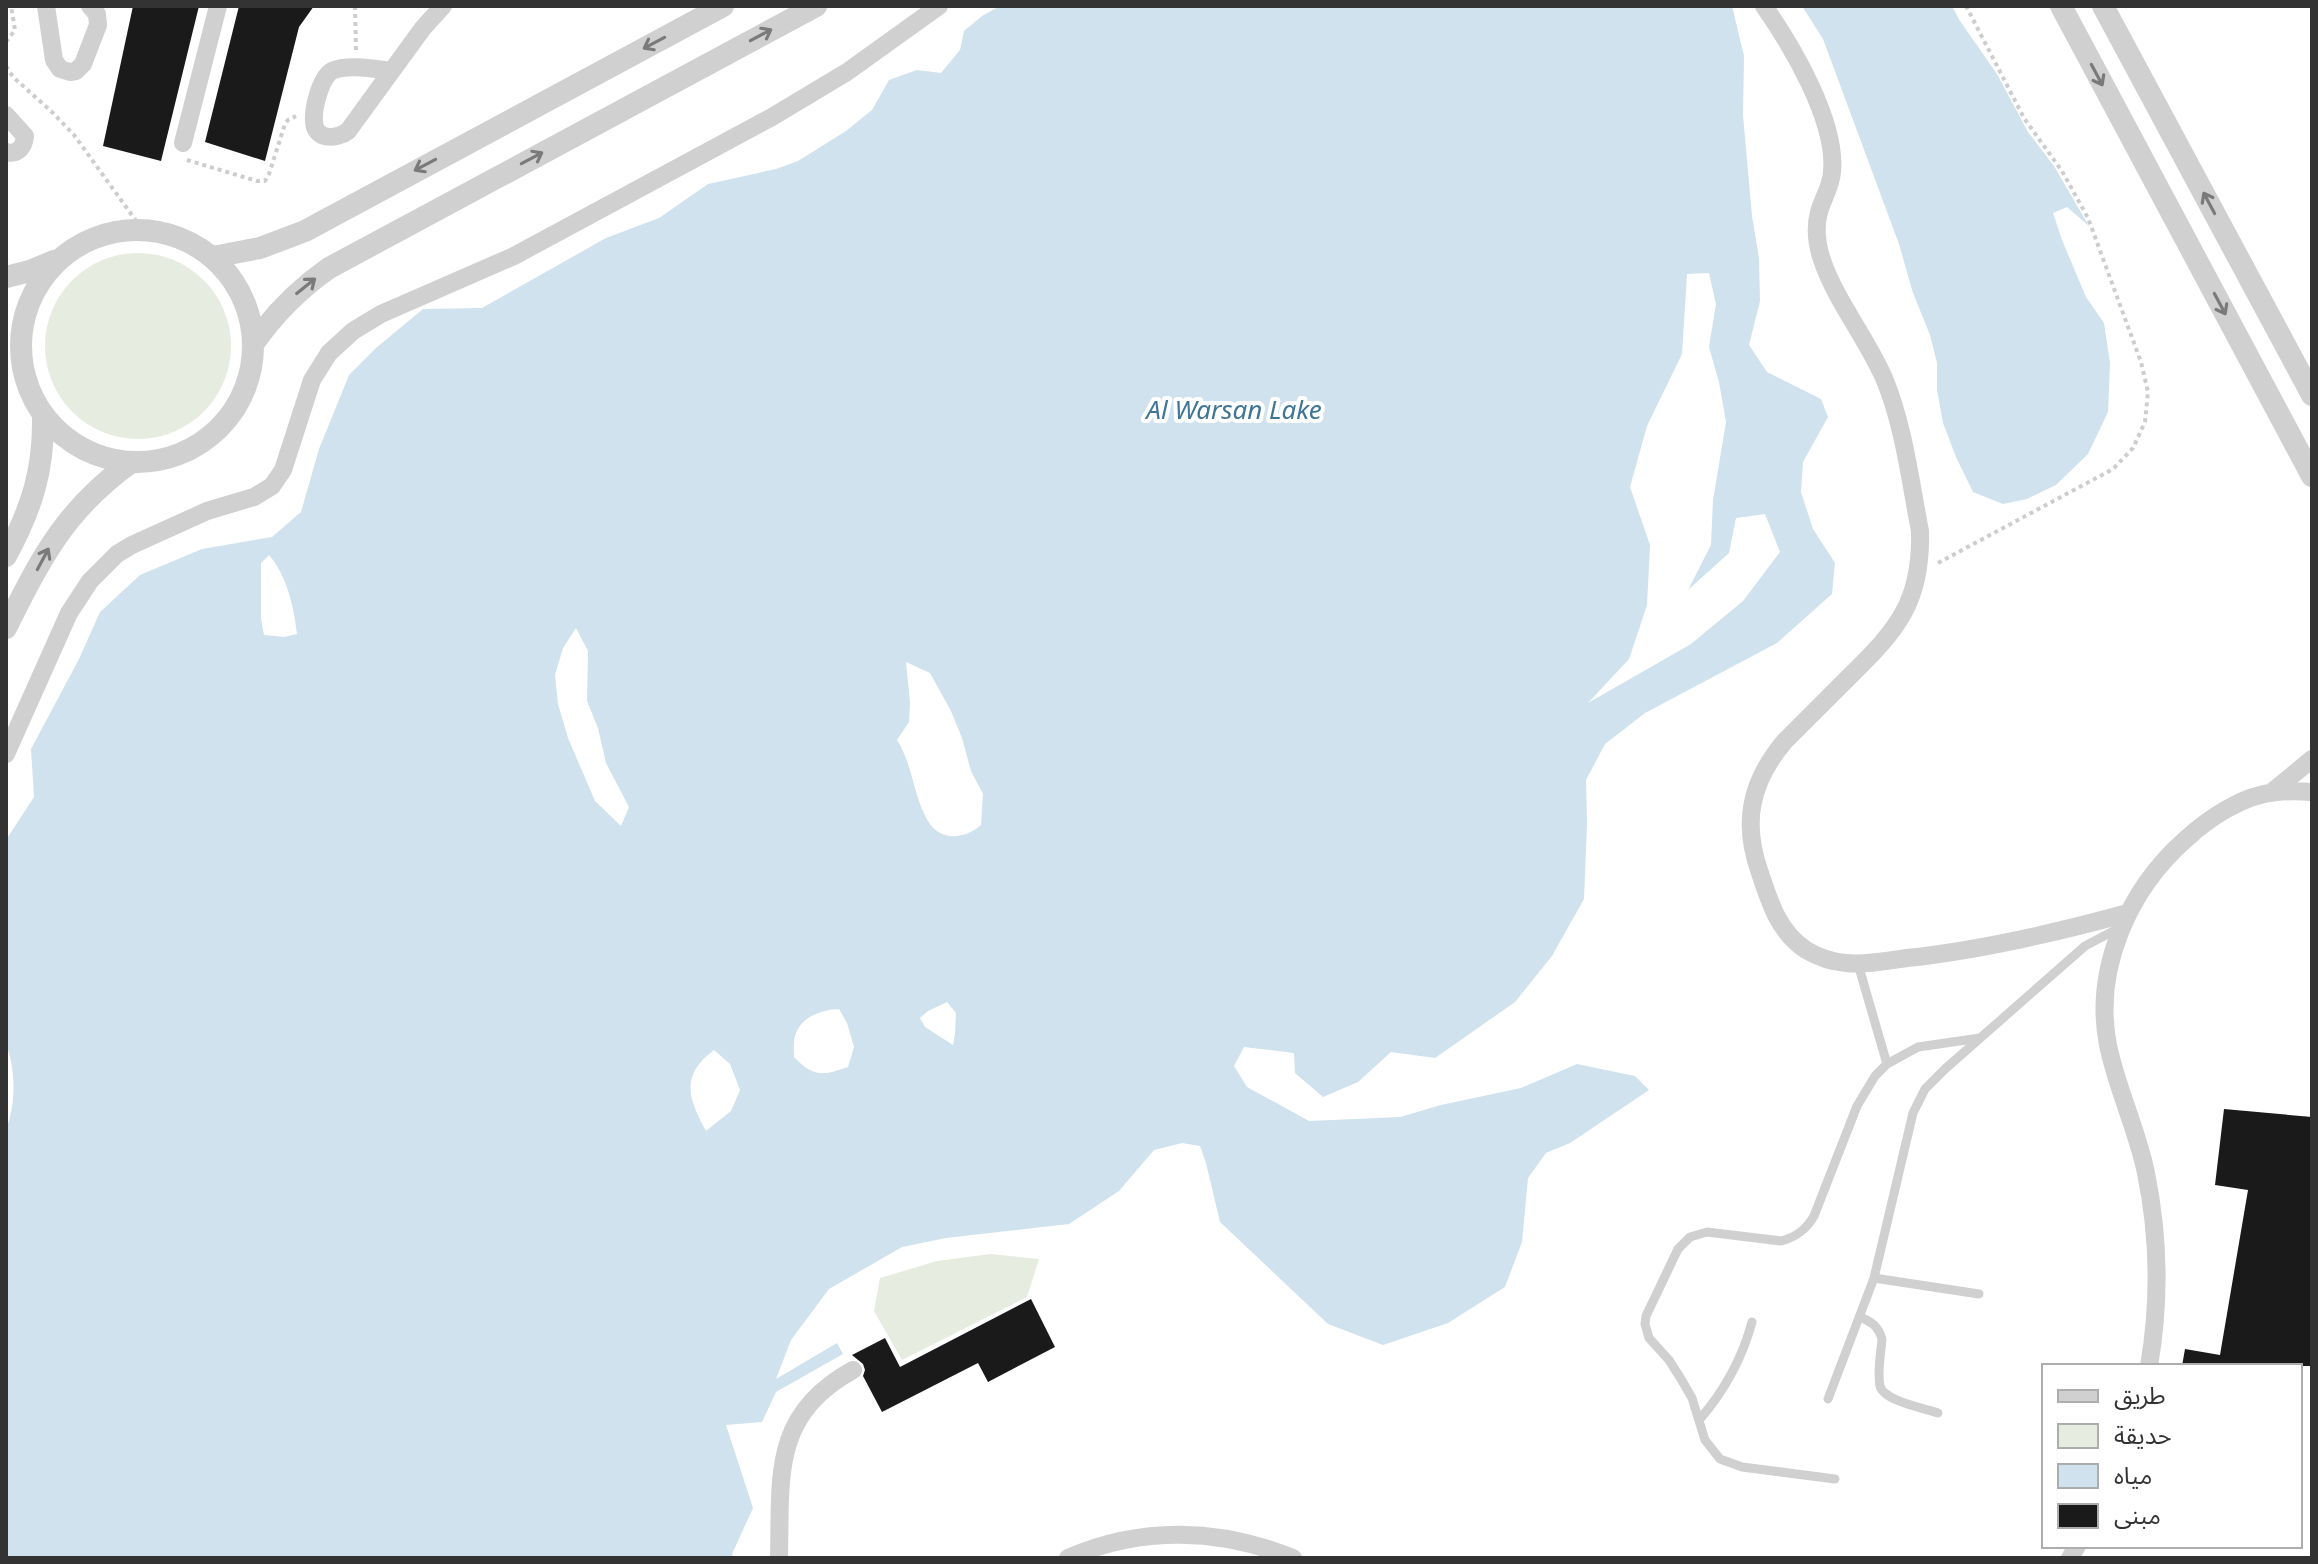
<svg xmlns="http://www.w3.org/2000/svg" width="2318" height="1564" font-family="'Noto Sans','Noto Sans Arabic',sans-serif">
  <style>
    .green { fill: #e6ecdf }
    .water { fill: #cfe2ee; fill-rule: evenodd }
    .building { fill: #1a1a1a }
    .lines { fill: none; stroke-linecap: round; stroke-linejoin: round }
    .path { stroke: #cdcdcd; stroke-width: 4; stroke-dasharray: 4 4; stroke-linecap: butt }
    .service { stroke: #d0d0d0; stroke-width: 9 }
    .minor { stroke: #d0d0d0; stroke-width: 18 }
    .tertiary { stroke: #d0d0d0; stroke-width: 22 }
    .oneway { stroke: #7a7a7a }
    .labels { text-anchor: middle; stroke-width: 8; stroke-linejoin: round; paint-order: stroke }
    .water-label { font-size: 26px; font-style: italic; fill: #3f7597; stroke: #fff }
  </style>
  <rect width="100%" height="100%" fill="#fff"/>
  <path class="green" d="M45 346a93 93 0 1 1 186 0a93 93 0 1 1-186 0Z
    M990 1254 1039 1259 1027 1297 902 1360 874 1311 880 1278 937 1261Z"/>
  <path class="water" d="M1000 6H1732L1744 56 1743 115 1752 216 1759 258 1760 301 1749 345 1767 372 1821 399 1828 417 1803 462 1801 492 1813 529 1835 563 1832 594 1777 643 1645 713 1605 744 1586 780 1587 823 1584 899 1552 956 1515 1002 1435 1058 1391 1052 1358 1082 1323 1097 1295 1073 1294 1053 1244 1047 1234 1066 1247 1087 1309 1121 1400 1117 1441 1105 1521 1088 1577 1064 1635 1076 1649 1090 1570 1143 1546 1153 1528 1178 1522 1242 1505 1287 1448 1323 1383 1345 1328 1324 1220 1222 1206 1163 1200 1146 1182 1143 1154 1150 1119 1191 1069 1224 946 1238 902 1247 829 1289 791 1340 776 1379 837 1343 843 1354 776 1392 762 1422 726 1425 753 1508 732 1554 733 1558H6V1130C16 1104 16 1070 6 1044V840L34 797 31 749 79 659 100 612 140 575 202 549 272 537 301 512 319 449 349 375 376 348 423 309 482 308 606 238 659 218 708 184 776 169 798 161 846 131 872 110 889 80 917 70 941 73 960 50 964 31 982 16ZM1709 273 1716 304 1709 347 1719 382 1726 422 1713 500 1711 545 1688 590 1729 553 1736 518 1765 514 1780 552 1743 601 1691 644 1588 703 1629 659 1647 605 1650 545 1630 487 1647 426 1682 354 1687 274ZM269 555C287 576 294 607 297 634L284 637 264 635 261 619V563ZM576 628 588 651 587 701 598 728 606 763 629 807 621 826 595 801 568 738 558 704 555 675 563 648ZM906 662 930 673 951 711 962 738 971 771 983 794 981 825C965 839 940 842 928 821 913 796 913 765 897 740L909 722 910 702ZM947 1002 956 1013 955 1034 953 1045 925 1027 920 1018 928 1011ZM839 1009 847 1023 854 1047 848 1067C823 1076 813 1077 794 1057 794 1051 793 1042 795 1036 801 1016 821 1010 839 1009ZM714 1050 730 1064 740 1090 731 1111 706 1131C688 1098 680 1075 714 1050Z
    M1802 6H1952L1960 21 1997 74 2028 132 2054 166 2089 226 2067 207 2053 213 2062 240 2086 297 2104 323 2110 363 2108 412 2088 454 2056 485 2027 499 2003 504 1973 492 1956 457 1943 423 1937 390V363L1930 335 1913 293 1899 244 1823 39Z"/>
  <path class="building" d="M133 6H199L161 161 103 146Z
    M239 6H314L299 27 265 161 205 142Z
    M2224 1109 2312 1117V1366H2182L2185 1349 2220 1355 2248 1190 2215 1185Z
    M1031 1299 1055 1347 988 1382 978 1363 882 1412 863 1376 865 1370 863 1364 852 1355 885 1338 900 1367Z"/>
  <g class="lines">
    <path class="path" d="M355 6 356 52
      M6 42 15 30 11 6
      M6 66 13 77 51 111 74 135 142 229
      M187 160 257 181H265L269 174 285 124 288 120 296 116
      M1938 563 2113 469 2133 448 2145 422 2148 392 2141 362 2088 218 2062 171 2024 118 1966 6"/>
    <path class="service" d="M1858 964 1887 1064
      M1874 1278 1979 1294
      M1860 1317C1872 1322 1878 1326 1882 1339 1881 1353 1877 1372 1880 1386 1884 1401 1923 1408 1938 1413
      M1828 1399 1874 1278 1913 1113 1925 1089 1945 1069 2085 946 2121 927
      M1700 1419C1725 1390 1742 1359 1752 1322
      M1835 1479 1742 1467 1720 1459 1705 1440 1692 1398 1681 1379 1669 1360 1649 1338 1645 1324 1646 1316 1678 1249 1690 1237 1707 1232 1781 1241C1796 1237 1806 1230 1814 1216L1857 1106 1875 1076 1887 1064 1918 1047 1980 1038"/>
    <path class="minor" d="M46 6 54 60 60 69 70 72 76 71 83 64 98 25 97 14 90 6
      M1764 6C1792 46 1837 122 1832 172 1831 187 1823 198 1819 212 1815 227 1817 245 1822 260 1836 301 1866 337 1884 378 1904 426 1910 480 1920 531 1922 601 1898 629 1850 676 1828 698 1806 720 1784 742 1750 783 1742 823 1760 873 1770 903 1778 931 1806 950 1818 957 1832 962 1846 963 1866 965 1887 961 1907 958 1982 950 2055 933 2128 913
      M391 71C374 69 350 64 334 70 321 74 313 108 314 121 314 140 336 140 348 131L423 28 443 6
      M6 115 25 136C24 147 18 155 6 152
      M183 143 218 6
      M6 754 69 613 90 581 117 554 132 545 207 511 254 497 272 486 283 470 312 380 329 353 353 331 381 314 514 256 772 117 847 72 939 6
      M2272 792 2312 759
      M2149 1366C2160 1302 2159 1237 2146 1173 2137 1129 2117 1089 2108 1045 2093 969 2129 889 2186 839 2209 818 2243 795 2276 792 2288 791 2300 791 2312 792
      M779 1558C781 1477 771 1415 853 1370
      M1068 1558C1141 1526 1219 1528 1293 1558
      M2070 1558 2077 1546"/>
    <path class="tertiary" d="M2061 6 2312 476
      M2103 6 2312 395
      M21 346a116 116 0 1 1 232 0a116 116 0 1 1-232 0Z
      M213 257 260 248 305 231 723 6
      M6 277 30 271 54 261
      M254 343C275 313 299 289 329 268L816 6
      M6 556C32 508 44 470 43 416
      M6 628C41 558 65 510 130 463"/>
  </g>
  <defs><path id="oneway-shaft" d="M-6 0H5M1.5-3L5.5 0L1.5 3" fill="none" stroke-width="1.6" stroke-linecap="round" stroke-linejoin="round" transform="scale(2)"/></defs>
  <g class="oneway">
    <use href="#oneway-shaft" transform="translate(761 35) rotate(-28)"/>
    <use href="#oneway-shaft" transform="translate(654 43) rotate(152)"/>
    <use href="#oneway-shaft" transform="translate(2097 75) rotate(62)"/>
    <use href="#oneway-shaft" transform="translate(532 158) rotate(-28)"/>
    <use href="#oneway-shaft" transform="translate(425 165) rotate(152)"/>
    <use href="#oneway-shaft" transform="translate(2209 203) rotate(-118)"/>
    <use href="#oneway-shaft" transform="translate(306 286) rotate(-39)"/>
    <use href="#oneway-shaft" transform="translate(2220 304) rotate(62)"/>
    <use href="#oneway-shaft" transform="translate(43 559) rotate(-62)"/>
  </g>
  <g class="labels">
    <g class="water-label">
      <text x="1234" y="419">Al Warsan Lake</text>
    </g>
  </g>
  <rect width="2318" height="1564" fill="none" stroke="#333333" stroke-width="16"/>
  <rect x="2042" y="1364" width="260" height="184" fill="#ffffff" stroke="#adadad" stroke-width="2"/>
  <rect x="2058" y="1390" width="40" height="12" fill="#d0d0d0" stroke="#adadad" stroke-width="2"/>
  <text x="2114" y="1404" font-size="24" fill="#333333">طريق</text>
  <rect x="2058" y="1424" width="40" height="24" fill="#e6ecdf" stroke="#adadad" stroke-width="2"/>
  <text x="2114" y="1444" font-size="24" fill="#333333">حديقة</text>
  <rect x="2058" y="1464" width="40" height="24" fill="#cfe2ee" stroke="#adadad" stroke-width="2"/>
  <text x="2114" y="1484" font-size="24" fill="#333333">مياه</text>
  <rect x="2058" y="1504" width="40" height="24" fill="#1a1a1a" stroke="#adadad" stroke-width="2"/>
  <text x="2114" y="1524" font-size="24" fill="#333333">مبنى</text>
</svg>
